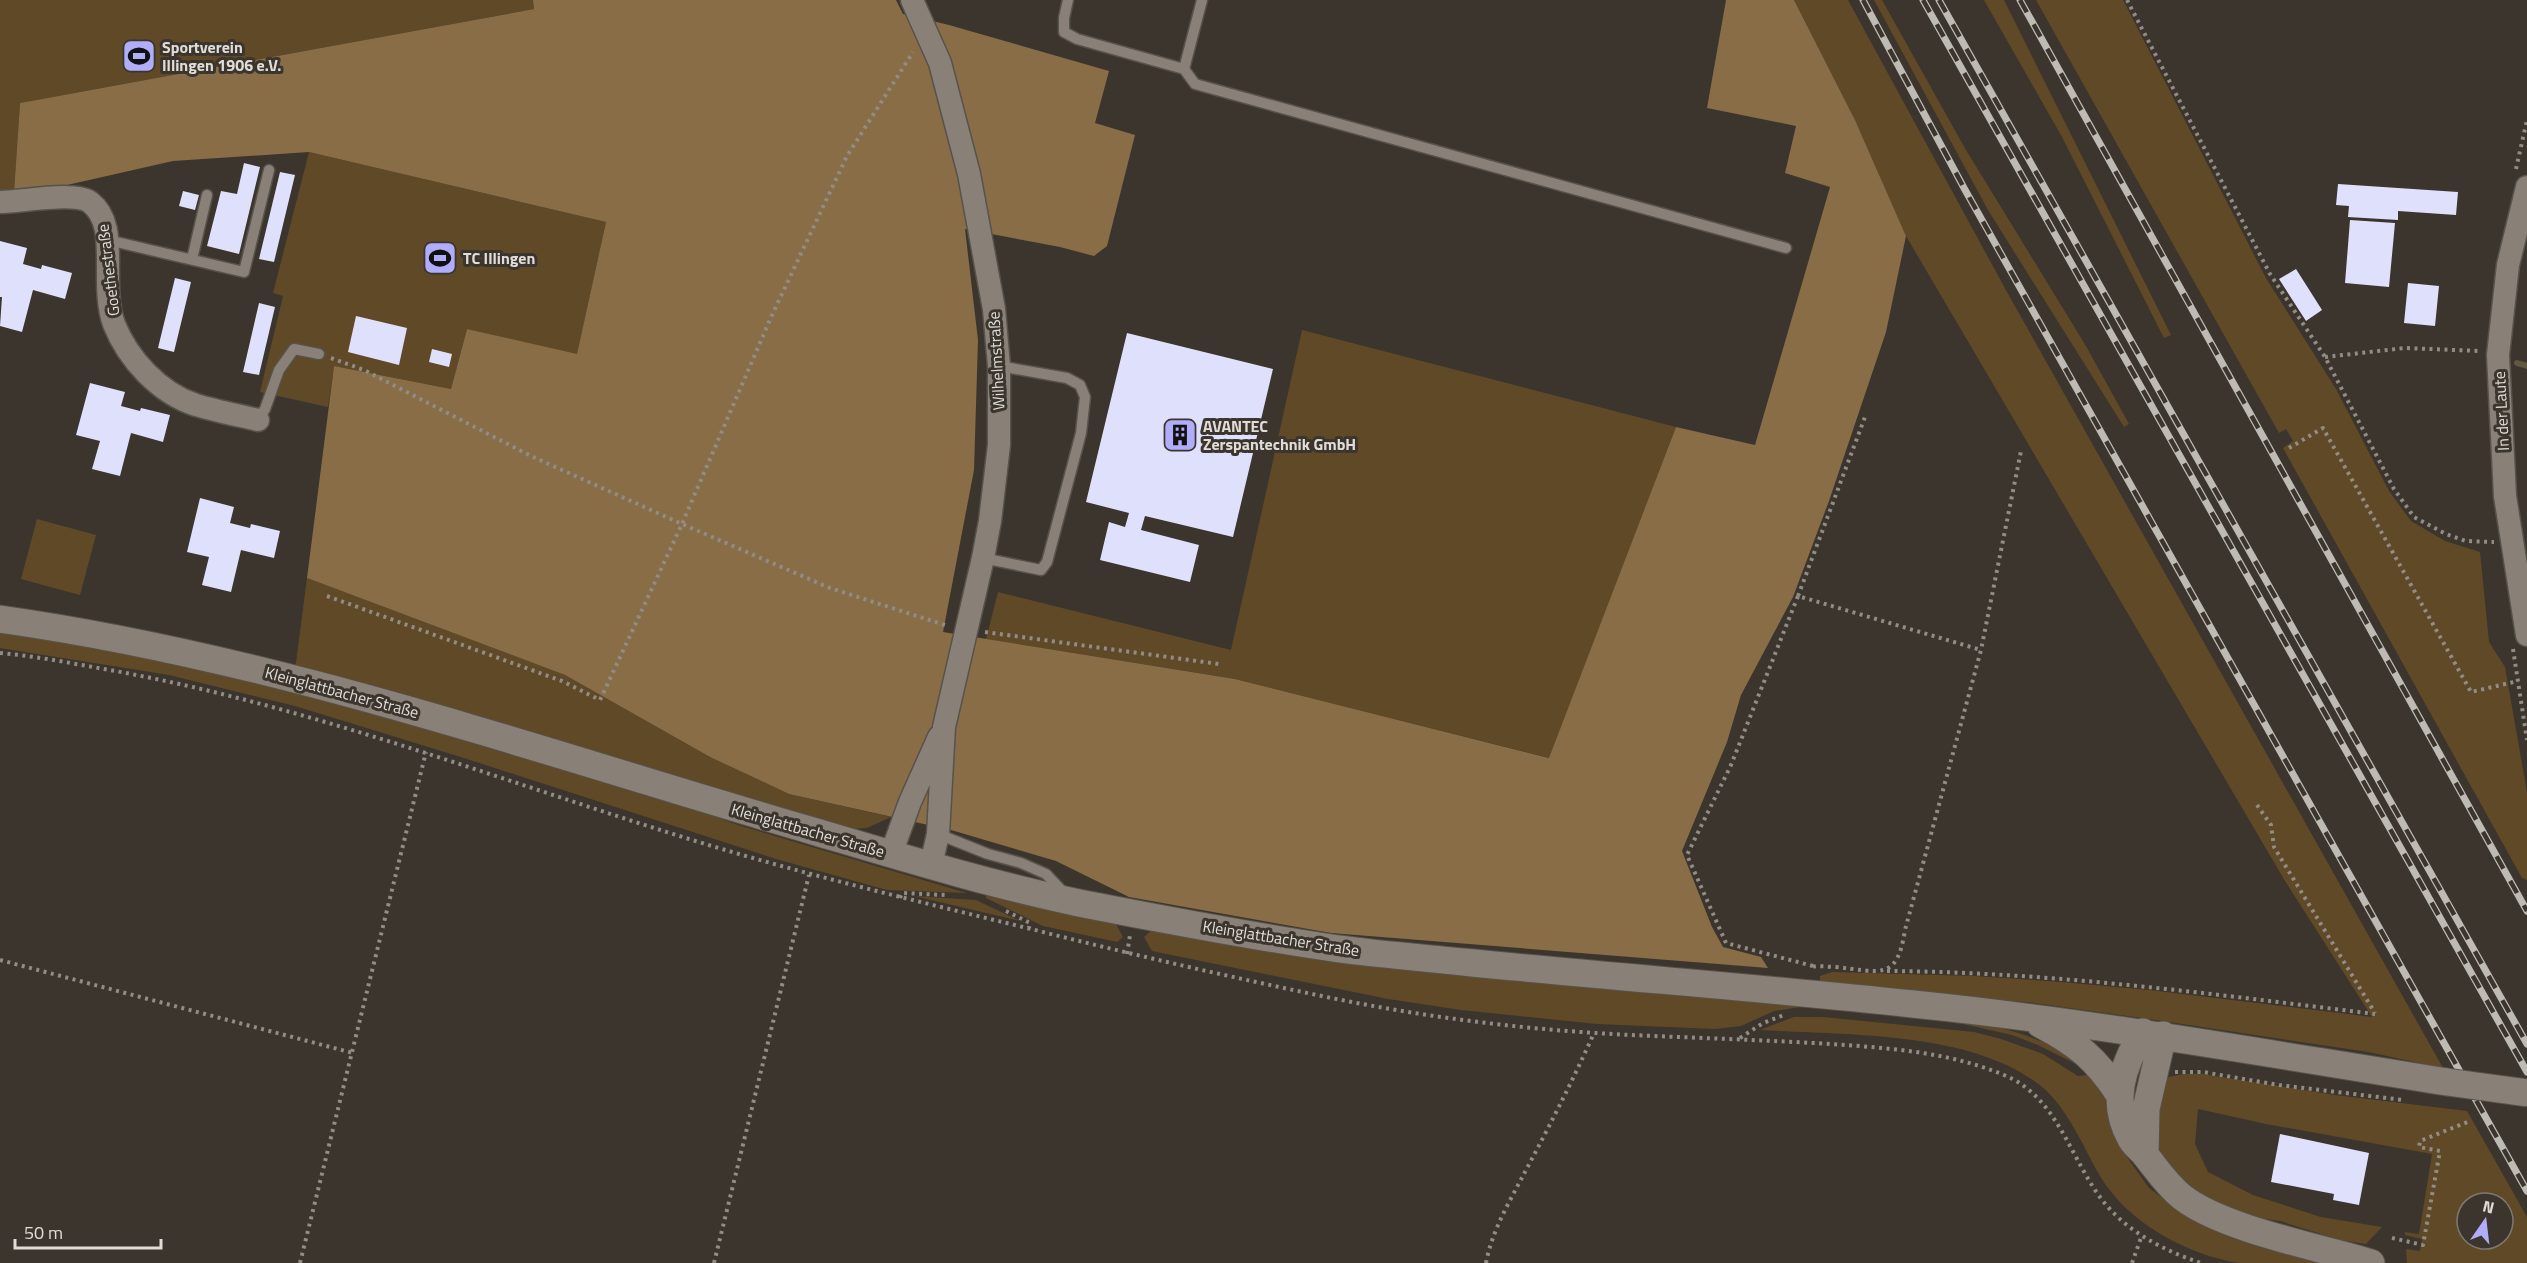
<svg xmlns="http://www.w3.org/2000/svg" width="2527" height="1263" font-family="'Titillium Web',sans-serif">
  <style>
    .green { fill: #604927; fill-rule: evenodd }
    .forest { fill: #886d47 }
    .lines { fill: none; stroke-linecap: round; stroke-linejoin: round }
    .stream { stroke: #645741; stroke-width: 6 }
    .building { fill: #dfe0fb }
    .service-casing { stroke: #57524b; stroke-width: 13 }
    .minor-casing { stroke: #57524b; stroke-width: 25 }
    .tertiary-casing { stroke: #57524b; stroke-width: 29 }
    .path { stroke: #918c86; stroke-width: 4; stroke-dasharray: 3 4.5; stroke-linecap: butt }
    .service { stroke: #898178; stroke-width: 10 }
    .minor { stroke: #898178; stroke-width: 22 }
    .tertiary { stroke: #898178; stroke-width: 27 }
    .rail-casing { stroke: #bebab4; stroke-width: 7 }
    .rail { stroke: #3b352d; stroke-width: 4.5; stroke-dasharray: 14; stroke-linecap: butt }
    .tertiary-bridge-casing { stroke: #57524b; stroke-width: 29; stroke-linecap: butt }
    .tertiary-bridge { stroke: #898178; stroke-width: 27 }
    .labels { text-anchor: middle; stroke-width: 6; stroke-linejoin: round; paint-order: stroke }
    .poi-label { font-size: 16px; font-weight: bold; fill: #e0dcd7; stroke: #3b352d; text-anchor: start }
    .street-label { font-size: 16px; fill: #e0dcd7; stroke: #3b352d }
  </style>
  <rect width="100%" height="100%" fill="#3b352d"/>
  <path class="green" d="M0 0H533L534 9 20 103 14 192 0 193Z
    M1794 0H1848L2007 292 2443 1068 2368 1052 2149 1019 2026 1002 1912 995 1823 985 1820 980V976L1832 972 1975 976 2061 982 2149 990 2372 1017 2285 881 1906 236 1855 120Z
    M1874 0H1882L1966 150 2086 346 2129 424 2124 427 1988 210Z
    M1984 0H2004L2171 335 2164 338 2062 137Z
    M2036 0H2123L2266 278 2336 389 2389 491 2411 521 2445 541 2480 552 2489 642 2505 667 2527 792V880L2522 878 2283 448 2293 441 2286 429 2279 433Z
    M309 152 606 222 577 355 467 329 451 389 334 366 328 407 260 392 283 296 273 293Z
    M1302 330 1676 427 1550 758 1235 679 986 639 998 592 1231 650Z
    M37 519 96 535 80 595 21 579Z
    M307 578 565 675 710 757 789 794 891 817 867 828 853 829 295 670Z
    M0 630 86 642 326 697 635 788 741 826 967 893 887 890 776 859 464 758 295 706 169 675 0 648Z
    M986 895 1094 920 1115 922 1123 937 1117 942 1043 926 986 898Z
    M914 896 976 900 1020 921Z
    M1152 930 1971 1020C2014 1031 2046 1039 2084 1064L2078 1065 2038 1045 2012 1035 1950 1021 1801 1007 1774 1011 1741 1026 1715 1029 1597 1024 1461 1010 1388 999 1152 951 1144 937Z
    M1794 1017H1823L1974 1032 2001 1039 2043 1054 2078 1076 2096 1074 2127 1157 2149 1188 2191 1219 2231 1238 2330 1263C2301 1263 2268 1263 2239 1263 2187 1255 2127 1222 2100 1176 2082 1145 2067 1105 2037 1083 1968 1031 1844 1035 1760 1030Z
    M2183 1074H2202L2335 1095 2467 1111 2527 1217V1263H2407L2406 1249 2420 1251 2422 1239 2405 1235V1232L2419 1234 2432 1154 2266 1124 2198 1109 2195 1144 2208 1172 2253 1195 2321 1217 2382 1227 2366 1244 2340 1240 2280 1221 2230 1214 2189 1192 2157 1151 2152 1129 2164 1078ZM2467 1203H2503V1239H2467Z"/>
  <path class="forest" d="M533 0H896L903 14 949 25 1109 71 1095 123 1135 135 1107 246 1094 256 1060 247 965 229 978 340 974 470 943 632 1235 679 1549 758 1676 427 1755 445 1830 187 1785 173 1796 126 1707 108 1726 0H1794L1855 120 1906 236 1886 332 1829 501 1793 597 1741 695 1727 742 1682 851 1712 927 1723 947 1761 957 1768 968 1331 933 1129 897 1056 861 951 830 789 794 710 757 565 675 307 578 334 366 451 389 467 329 577 354 606 222 309 152 173 161 67 185 14 192 20 103 534 9Z"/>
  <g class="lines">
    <path class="stream" d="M2517 363 2527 366"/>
  </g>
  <path class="building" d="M244 163 260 167 239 254 207 246 221 191 237 194Z
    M280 172 295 175 274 262 259 259Z
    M2338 184 2458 192 2456 215 2398 211V220L2348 217 2349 206 2336 205Z
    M183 191 199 195 195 210 179 206Z
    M2350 220 2395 223 2389 287 2345 283Z
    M0 241 27 248 23 264 41 269 42 265 72 273 65 299 33 290 22 332 0 326 2 297H0Z
    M2296 269 2322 310 2306 321 2279 279Z
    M175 278 191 282 174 352 158 348Z
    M2408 283 2439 286 2435 326 2404 323Z
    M259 303 275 307 259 375 243 372Z
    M356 316 407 328 399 365 348 352Z
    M1127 333 1273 369 1233 537 1145 516 1141 530 1199 545 1190 582 1100 560 1109 522 1125 527 1129 513 1086 502Z
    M432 349 452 354 449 367 429 362Z
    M90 383 125 392 121 406 140 411 141 408 170 415 163 442 131 433 120 476 92 469 100 441 76 435Z
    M200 498 234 507 230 523 250 528 251 524 280 531 274 558 241 550 231 592 202 585 209 557 187 552Z
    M2280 1134 2369 1153 2359 1205 2333 1200 2334 1194 2271 1182Z"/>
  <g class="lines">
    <g class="service-casing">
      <path id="service" d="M1068 0 1064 18V32L1077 39 1184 69
        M1202 0 1184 69 1195 84 1786 248
        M108 240 244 272 269 170
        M192 259 207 195
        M258 420 265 409 279 370 294 349 319 354
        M983 558 1041 570 1047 562 1081 433 1085 397 1080 385 1067 378 999 366
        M938 834 988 854 1021 863 1046 874 1064 893"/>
    </g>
    <g class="minor-casing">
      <path id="minor" d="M912 0 940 63 969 174 994 309 999 366V445L990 521 983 558 944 727 938 834 931 865
        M2527 187 2508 265 2498 355 2505 496 2527 635
        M0 202C21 202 74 191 90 202 108 216 108 240 108 261 108 281 107 305 114 324 128 359 159 393 196 405 216 411 237 415 258 420
        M891 854 910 802 939 737"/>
    </g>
    <g class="tertiary-casing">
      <path id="tertiary" d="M0 619C278 658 544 753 813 831 901 857 989 884 1079 903 1161 919 1244 935 1326 947 1371 954 1418 957 1463 962 1613 977 1763 988 1913 1004 2092 1022 2269 1054 2447 1082
        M2040 1024C2078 1044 2096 1059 2119 1094
        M2143 1032C2122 1066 2110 1102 2131 1139 2135 1146 2142 1150 2146 1156 2158 1171 2167 1185 2182 1197 2223 1229 2319 1247 2371 1263
        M2145 1155 2146 1109 2163 1035"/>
    </g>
    <path class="path" d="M2127 0 2270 274 2325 357 2394 489 2414 517 2446 534 2466 541 2494 542
      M2516 169 2527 120
      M2325 357 2405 348 2480 351
      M331 358 364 370 531 456 682 524 830 588 948 626
      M2289 448 2323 428 2471 692 2518 681
      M327 596 562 681 600 700 682 524 772 315 847 156 913 52
      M1798 596 1865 417
      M985 632 1219 664
      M2513 649 2527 740
      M0 653C35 656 70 663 104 669 310 705 503 782 702 843 810 876 921 902 1031 929 1126 953 1221 975 1317 995 1421 1017 1526 1030 1631 1035 1698 1038 1764 1040 1831 1044 1889 1048 1949 1052 2004 1075 2058 1097 2070 1159 2103 1201 2127 1232 2165 1251 2201 1263
      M2257 805 2271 825 2274 847 2375 1013
      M900 898 902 893 945 895
      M1006 911 1030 923 1029 928
      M1127 954 1130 935
      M0 960 353 1053
      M1813 966 1726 943 1687 855 1731 765 1798 596 1981 650
      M1813 967C1818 965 1827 967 1835 967 1879 971 1897 983 1905 930L1981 650 2021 451
      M1887 971C2052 972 2212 994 2375 1014
      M1740 1038 1763 1023 1784 1015
      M2175 1072H2203L2279 1085 2403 1100
      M2392 1238 2423 1245 2440 1151 2419 1147 2420 1141 2470 1121
      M300 1263 426 752
      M714 1263 809 875
      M1486 1263C1492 1230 1511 1199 1526 1170 1550 1125 1573 1080 1594 1033
      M2132 1263 2142 1235"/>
    <use href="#service" class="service"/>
    <use href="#minor" class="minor"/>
    <use href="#tertiary" class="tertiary"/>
    <g class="rail-casing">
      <path id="rail" d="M1863 0 1964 188 2527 1191
        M1923 0 2527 1072
        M1939 0 2527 1044
        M2020 0 2527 911"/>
    </g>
    <use href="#rail" class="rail"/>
    <g class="tertiary-bridge-casing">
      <path id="tertiary-bridge" d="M2447 1082 2527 1093"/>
    </g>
    <use href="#tertiary-bridge" class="tertiary-bridge"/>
  </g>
  <defs>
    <g id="stadium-square" transform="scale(1.725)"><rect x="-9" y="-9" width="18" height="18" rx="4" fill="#b0aefa" stroke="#3b352d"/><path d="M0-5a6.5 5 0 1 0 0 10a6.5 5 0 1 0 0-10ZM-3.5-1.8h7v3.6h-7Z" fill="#111"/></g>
    <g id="building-square" transform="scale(1.725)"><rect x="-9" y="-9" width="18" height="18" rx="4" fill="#b0aefa" stroke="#3b352d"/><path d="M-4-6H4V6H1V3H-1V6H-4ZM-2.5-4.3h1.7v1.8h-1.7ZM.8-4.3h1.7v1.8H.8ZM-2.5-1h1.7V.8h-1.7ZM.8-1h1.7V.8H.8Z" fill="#111"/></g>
  </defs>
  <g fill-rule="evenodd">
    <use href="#stadium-square" x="139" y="56"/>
    <use href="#stadium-square" x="440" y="258"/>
    <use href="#building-square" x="1180" y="435"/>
  </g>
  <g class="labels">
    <g class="poi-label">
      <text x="162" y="53">Sportverein<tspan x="162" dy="18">Illingen 1906 e.V.</tspan></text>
      <text x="463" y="264">TC Illingen</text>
      <text x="1203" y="432">AVANTEC<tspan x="1203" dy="18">Zerspantechnik GmbH</tspan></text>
    </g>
    <g class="street-label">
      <text transform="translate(108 270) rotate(-97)" y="6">Goethestraße</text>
      <text transform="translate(996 361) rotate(-93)" y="6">Wilhelmstraße</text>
      <text transform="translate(2501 411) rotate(-93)" y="6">In der Laute</text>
      <text transform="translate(342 692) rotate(15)" y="6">Kleinglattbacher Straße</text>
      <text transform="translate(808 830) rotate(16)" y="6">Kleinglattbacher Straße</text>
      <text transform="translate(1281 938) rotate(9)" y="6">Kleinglattbacher Straße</text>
    </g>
  </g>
  <g transform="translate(2485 1221) rotate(14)"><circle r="28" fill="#3b352d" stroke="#7d7871" stroke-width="1.5"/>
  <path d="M0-4.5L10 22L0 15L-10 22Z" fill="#b0aefa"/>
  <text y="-9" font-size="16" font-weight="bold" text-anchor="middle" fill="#e0dcd7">N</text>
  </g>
  <path d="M15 1239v9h146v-9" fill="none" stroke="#e0dcd7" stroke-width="3"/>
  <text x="24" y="1239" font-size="18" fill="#e0dcd7" stroke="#3b352d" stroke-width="4.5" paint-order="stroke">50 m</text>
</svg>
